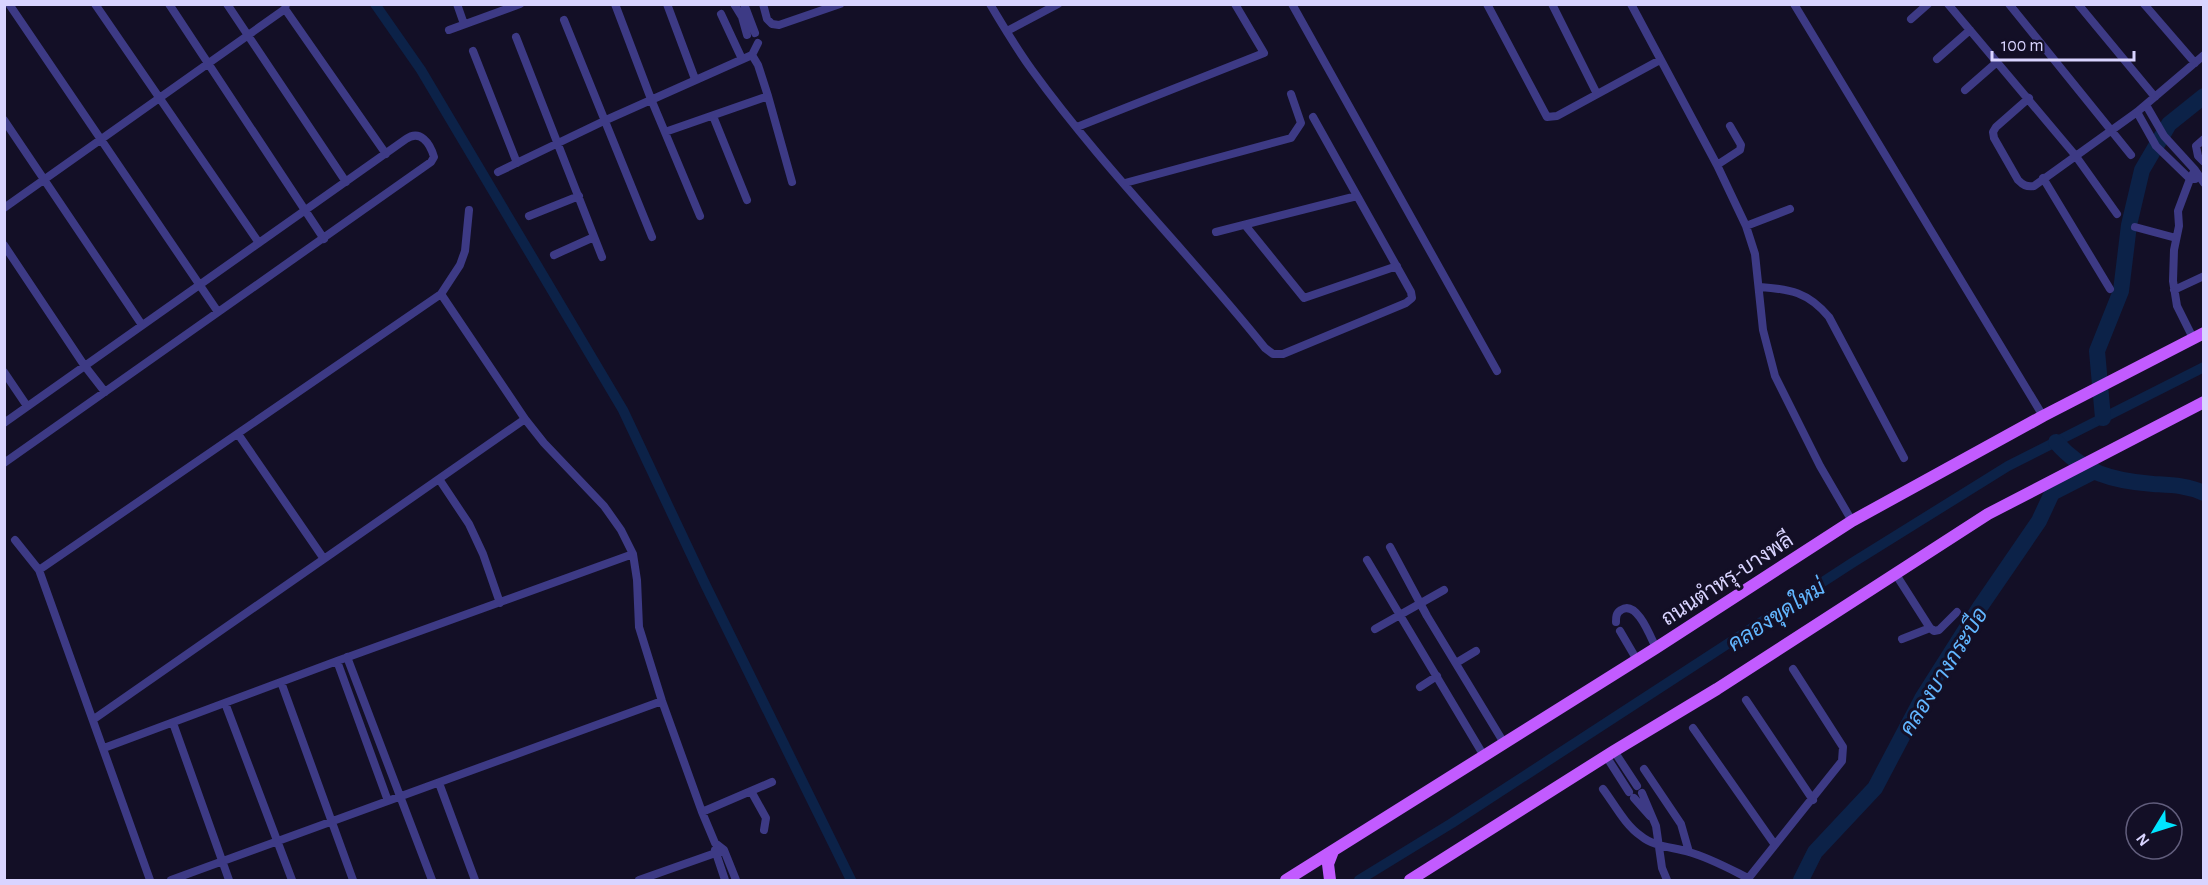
<svg xmlns="http://www.w3.org/2000/svg" width="2208" height="885" font-family="'Alegreya Sans',Sarabun,sans-serif">
  <style>
    .lines { fill: none; stroke-linecap: round; stroke-linejoin: round }
    .canal { stroke: #0c2248; stroke-width: 10 }
    .river { stroke: #0c2248; stroke-width: 16 }
    .minor { stroke: #3d3a85; stroke-width: 8 }
    .primary { stroke: #c25bff; stroke-width: 12 }
    .labels { text-anchor: middle; stroke-width: 6; stroke-linejoin: round; paint-order: stroke }
    .street-label { font-size: 21px; fill: #d9d4ff; stroke: #130f26 }
    .water-label { font-size: 22px; font-style: italic; fill: #62b6ff; stroke: #130f26 }
  </style>
  <rect width="100%" height="100%" fill="#130f26"/>
  <g class="lines">
    <path class="canal" d="M375 4 421 70 623 410 706 586 851 880
      M1359 880 1452 823 1852 563 2008 466 2204 367"/>
    <path class="river" d="M2103 418 2097 351 2121 291 2129 225 2142 170 2169 124 2204 96
      M2056 442C2083 473 2113 481 2153 484 2170 485 2187 485 2204 493
      M1801 880 1815 852 1875 788 1923 697 1980 607 2039 521 2052 493 2093 472"/>
    <path class="minor" d="M9 4 218 312
      M95 4 259 243
      M169 4 324 239
      M227 4 346 182
      M457 4 464 24
      M615 4 651 99 700 216
      M667 4 695 79
      M734 4 742 17 747 35
      M744 4 755 33
      M763 4 767 19 772 24 779 25 840 4
      M990 4C1003 26 1017 49 1032 70 1103 168 1190 254 1265 348L1273 354H1283L1406 303 1412 298 1411 292 1313 117
      M1292 4 1497 371
      M1487 4 1547 117 1557 116 1660 60
      M1552 4 1597 94
      M1631 4 1717 165 1746 226 1755 254 1763 330 1775 376 1820 466 1852 521
      M1794 4 2043 416
      M1948 4 2075 155 2117 214
      M2009 4 2131 155
      M2078 4 2155 97
      M2144 4 2195 63
      M285 9 386 154
      M721 14 742 59
      M1911 19 1928 4
      M564 20 652 237
      M449 30 520 4
      M1007 31 1058 4
      M516 37 602 257
      M473 51 517 163
      M752 55 758 65 768 96 792 182
      M1937 59 1970 30
      M1965 90 1997 62
      M2029 98 1996 127 1993 132 1994 138 2018 180C2023 185 2026 187 2034 186L2137 112 2204 55
      M2146 105 2164 136 2195 170 2204 183
      M2137 112 2156 146 2190 179H2195
      M713 116 747 200
      M4 120 142 325
      M1077 127 1264 53 1235 4
      M665 132 768 96
      M2204 139 2196 146 2198 156 2204 162
      M1717 165 1740 150 1741 145 1730 126
      M498 172 606 120 752 55 758 43
      M2043 178 2110 289
      M1125 183 1291 138 1301 123 1291 94
      M4 208 285 9 286 4
      M469 210 465 251 460 265 441 294 525 419 544 443 604 506 621 530 633 554 637 580 639 627 662 701 702 812 715 843 724 850 736 880
      M529 216 579 196
      M1245 225 1304 298 1397 266
      M1746 226 1790 209
      M2135 227 2176 238
      M1216 232 1357 196
      M4 245 84 365 105 392
      M554 255 594 237
      M1760 287C1790 289 1808 292 1829 317L1904 458
      M2174 290 2204 276
      M2193 338 2177 306 2173 281 2174 250 2179 226 2178 211 2190 179 2195 170
      M4 372 27 406
      M4 423 406 139C420 129 430 143 434 157L431 162 4 463
      M238 434 324 559
      M439 479 469 524 483 554 500 603
      M15 540 39 570 150 880
      M1390 547 1427 616 1504 743
      M1367 560 1484 756
      M39 570 441 294
      M1895 573 1930 628
      M1616 622C1616 617 1616 613 1621 610 1637 599 1651 638 1656 648
      M1375 629 1444 590
      M1620 631 1637 660
      M1902 639 1930 628 1934 631 1939 630 1957 612
      M347 657 432 880
      M337 661 388 801
      M1456 663 1476 651
      M281 682 353 880
      M1420 687 1437 676
      M1746 700 1813 800
      M225 703 292 880
      M94 719 525 419
      M173 723 229 880
      M1693 728 1775 845
      M104 748 337 661 633 554
      M1614 751 1637 786
      M1606 756 1629 792
      M1644 769 1681 824 1689 852
      M439 783 475 880
      M1603 789C1615 805 1625 825 1641 836 1654 847 1673 847 1689 852 1710 858 1728 868 1748 878
      M751 791 766 818 764 830
      M1642 793 1656 826 1662 868 1667 880
      M1634 798 1650 816
      M702 812 772 782
      M715 850 725 880
      M171 880 662 701
      M639 880 724 850
      M1747 880 1842 761 1843 747 1793 669"/>
    <path class="primary" d="M1286 880 1656 648 1852 521 2043 416 2204 333
      M1330 880 1328 864 1333 851
      M1410 880 1614 751 1717 689 1988 514 2204 402"/>
  </g>
  <g class="labels">
    <g class="street-label">
      <text transform="translate(1727 579) rotate(-33)" y="7">ถนนตำหรุ-บางพลี</text>
    </g>
    <g class="water-label">
      <text transform="translate(1776 615) rotate(-33)" y="8">คลองขุดใหม่</text>
      <text transform="translate(1943 671) rotate(-58)" y="8">คลองบางกระบือ</text>
    </g>
  </g>
  <rect width="2208" height="885" fill="none" stroke="#d9d4ff" stroke-width="12"/>
  <g transform="translate(2154 831) rotate(232)"><circle r="28" fill="#130f26" stroke="#625e7d" stroke-width="1.5"/>
  <path d="M0-4.5L10 22L0 15L-10 22Z" fill="#00e5ff"/>
  <text y="-9" font-size="16" font-weight="bold" text-anchor="middle" fill="#d9d4ff">N</text>
  </g>
  <path d="M1992 51v9h142v-9" fill="none" stroke="#d9d4ff" stroke-width="3"/>
  <text x="2001" y="51" font-size="18" fill="#d9d4ff" stroke="#130f26" stroke-width="4.5" paint-order="stroke">100 m</text>
</svg>
